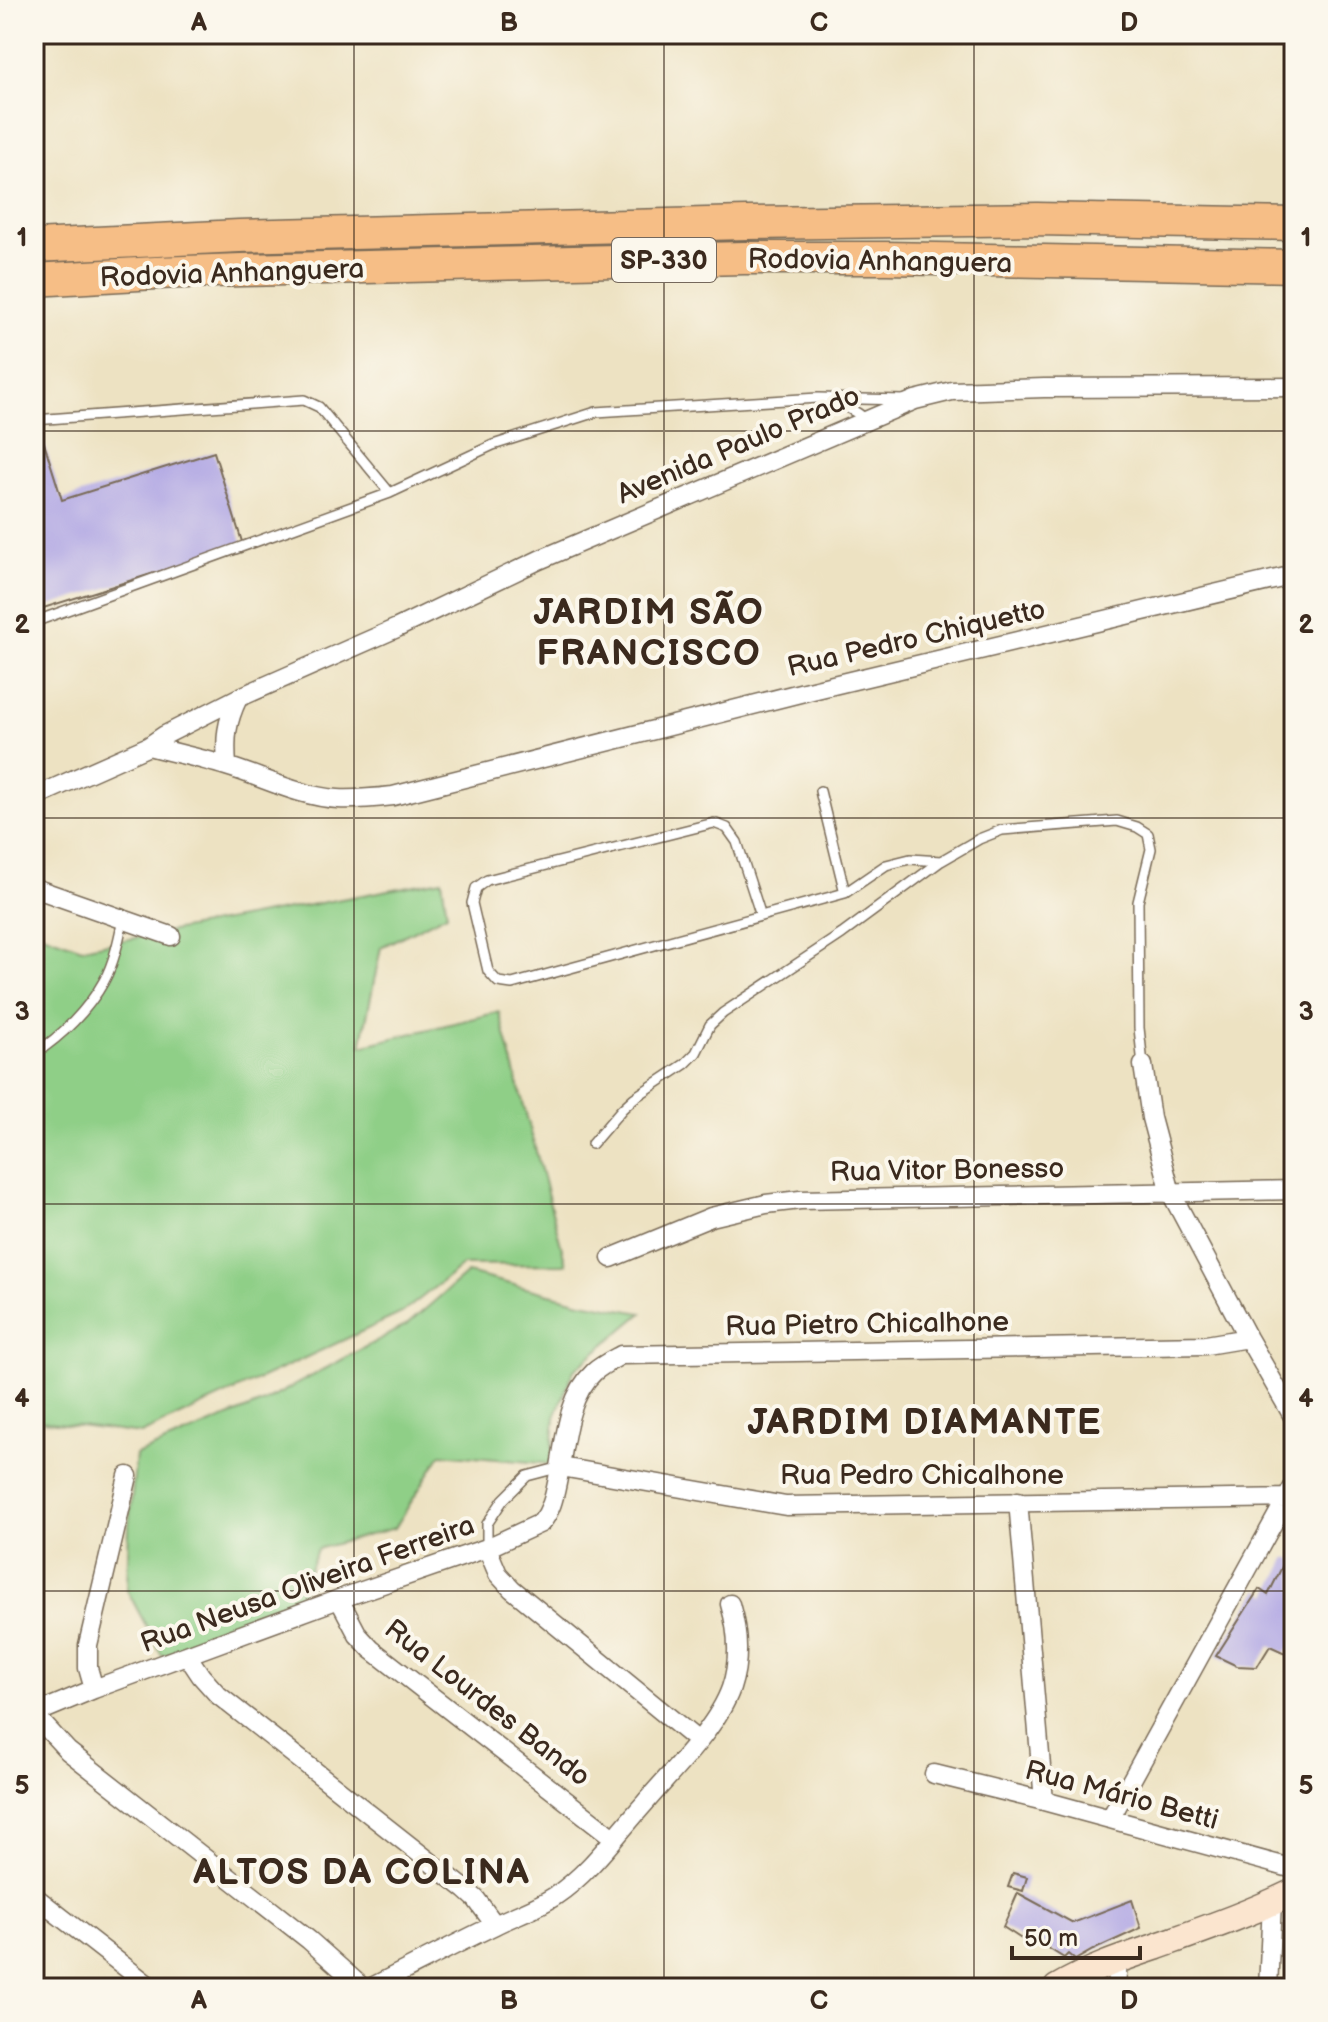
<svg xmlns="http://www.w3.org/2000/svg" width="1328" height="2022" font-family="'Balsamiq Sans',sans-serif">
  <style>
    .green { fill: #8fcf87; stroke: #657c52; stroke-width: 2 }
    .building { fill: #aba1e3 }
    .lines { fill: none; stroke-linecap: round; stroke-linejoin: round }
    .lane-casing { stroke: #796a57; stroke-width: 12 }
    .street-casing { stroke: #796a57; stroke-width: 21 }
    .secondary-casing { stroke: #796a57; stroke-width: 29 }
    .highway-casing { stroke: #796a57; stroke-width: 35 }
    .lane { stroke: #fff; stroke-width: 9 }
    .street { stroke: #fff; stroke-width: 18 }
    .secondary { stroke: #fbe5cf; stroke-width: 26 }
    .highway { stroke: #f6be86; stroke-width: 32 }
    .grid { fill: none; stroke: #3b2a1e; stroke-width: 2; stroke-opacity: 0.55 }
    .labels { text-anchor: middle; stroke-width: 8; stroke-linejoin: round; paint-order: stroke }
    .shield { fill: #fbf7ec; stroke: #75685c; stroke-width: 2 }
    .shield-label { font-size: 26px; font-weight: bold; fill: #3b2a1e }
    .street-label { font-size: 28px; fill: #3b2a1e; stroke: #fbf7ec }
    .district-label { font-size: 36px; font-weight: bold; letter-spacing: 2px; fill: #3b2a1e; stroke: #fbf7ec }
    .neatline { fill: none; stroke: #3b2a1e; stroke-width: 3 }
    .grid-label { font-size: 26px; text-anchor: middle; font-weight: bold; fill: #3b2a1e }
  </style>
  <rect width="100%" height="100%" fill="#fbf7ec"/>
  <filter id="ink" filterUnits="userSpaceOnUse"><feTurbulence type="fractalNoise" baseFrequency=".0125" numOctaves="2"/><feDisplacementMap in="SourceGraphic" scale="16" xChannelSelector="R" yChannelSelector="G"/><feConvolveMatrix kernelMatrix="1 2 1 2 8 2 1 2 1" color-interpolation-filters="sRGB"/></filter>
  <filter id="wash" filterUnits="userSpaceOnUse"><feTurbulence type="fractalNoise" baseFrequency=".006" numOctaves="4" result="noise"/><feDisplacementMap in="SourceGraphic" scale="32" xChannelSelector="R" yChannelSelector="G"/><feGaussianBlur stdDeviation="1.8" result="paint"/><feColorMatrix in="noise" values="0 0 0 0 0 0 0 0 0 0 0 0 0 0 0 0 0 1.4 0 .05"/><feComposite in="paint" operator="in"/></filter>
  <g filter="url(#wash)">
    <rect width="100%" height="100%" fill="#ede2c2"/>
    <path class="green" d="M442 880 447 914 381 947 361 1046 499 1012 566 1264 463 1265 402 1313 141 1434 34 1420V931L82 948Z
      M467 1273 581 1302 642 1313 574 1370 555 1417 551 1464 441 1454 395 1528 317 1549 293 1617 162 1656 127 1590 129 1525 136 1455 262 1403 408 1324Z"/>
    <g id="blocks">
      <path class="building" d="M44 443 62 500 214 452 243 545 34 611V446Z
        M1287 1557 1294 1560V1642L1285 1653 1270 1646 1257 1667 1237 1666 1216 1656 1259 1589 1268 1595Z
        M1013 1873 1027 1877 1023 1891 1008 1887Z
        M1018 1893 1073 1923 1132 1900 1141 1928 1093 1950 1075 1960 1068 1954 1064 1958 1027 1935 1023 1940 1003 1927Z"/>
    </g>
  </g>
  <g filter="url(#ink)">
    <use href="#blocks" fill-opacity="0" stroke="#796a57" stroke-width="2"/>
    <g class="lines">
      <g class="lane-casing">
        <path id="lane" d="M829 402C843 406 855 409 866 420
          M34 420 304 400 319 407 390 493
          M34 622 390 493 493 445 596 412 818 398 904 400
          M820 791 845 893
          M761 916 737 842 727 828 714 823 487 880 476 888 472 903 488 971 498 982 512 984 845 893 886 865 910 859 941 861
          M34 1054C62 1036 88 1010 104 981 114 963 119 939 123 919
          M592 1144 622 1109 634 1098 685 1064 696 1053 710 1025 723 1013 842 934 941 861 979 839 1002 830 1117 821 1137 827 1148 834 1151 849 1138 902 1139 1028 1143 1065
          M487 1547V1524L503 1500 527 1476 561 1467
          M914 1988H959"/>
      </g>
      <g class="street-casing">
        <path id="street" d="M149 746C175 753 201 758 226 766 263 777 300 797 338 799 357 800 375 798 393 796L808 691 1294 575
          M227 766C225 738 226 723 238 698
          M34 797 149 746 165 735 238 698 397 628 539 560 915 400 952 391 1044 388 1294 387
          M34 888 171 936
          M1143 1065 1151 1118 1171 1193 1248 1338 1294 1418
          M611 1258 711 1217 766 1204 800 1200 1294 1190
          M561 1467 786 1506 1294 1498
          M1018 1501 1044 1801
          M487 1548 498 1574 512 1589 698 1741
          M339 1599 358 1635 371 1649 614 1838
          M187 1655 201 1676 218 1695 466 1890 476 1899 495 1925
          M94 1689 88 1668V1645L128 1476
          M934 1774 1044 1801 1294 1869
          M1110 1819 1294 1485
          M34 1896 152 1988
          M363 1988 309 1940 68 1751 34 1714 94 1689 339 1599 487 1548 541 1523C551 1511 554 1498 557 1483 565 1447 565 1399 594 1372 602 1365 612 1360 621 1355L1206 1345 1248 1338
          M370 1988C412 1967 453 1945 495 1925 515 1915 537 1908 555 1896 589 1874 617 1834 644 1804 671 1772 717 1728 731 1688 740 1661 738 1631 730 1604
          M1116 1988 1118 1960
          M1268 1988 1272 1903"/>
      </g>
      <g class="secondary-casing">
        <path id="secondary" d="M1057 1988C1087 1970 1122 1958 1155 1947 1202 1930 1249 1914 1294 1892"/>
      </g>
      <g class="highway-casing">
        <path id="highway" d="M34 246 239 236 746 223 1037 219 1294 224
          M34 280 156 273 241 270 744 258H886L1294 266"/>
      </g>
      <use href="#lane" class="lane"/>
      <use href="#street" class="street"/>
      <use href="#secondary" class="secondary"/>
      <use href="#highway" class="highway"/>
    </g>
  </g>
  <path class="grid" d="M354 34V1988M664 34V1988M974 34V1988M34 431H1294M34 818H1294M34 1204H1294M34 1591H1294"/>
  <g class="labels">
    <rect class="shield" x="612" y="238" width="104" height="44" rx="6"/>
    <g class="shield-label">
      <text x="664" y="269">SP-330</text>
    </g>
    <g class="street-label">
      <text transform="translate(880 260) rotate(1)" y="10">Rodovia Anhanguera</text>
      <text transform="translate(232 272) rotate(-2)" y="10">Rodovia Anhanguera</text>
      <text transform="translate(738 444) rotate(-23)" y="10">Avenida Paulo Prado</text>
      <text transform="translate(916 637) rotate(-13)" y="10">Rua Pedro Chiquetto</text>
      <text transform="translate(947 1169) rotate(-1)" y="10">Rua Vitor Bonesso</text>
      <text transform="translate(867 1323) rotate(-1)" y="10">Rua Pietro Chicalhone</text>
      <text x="922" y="1484">Rua Pedro Chicalhone</text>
      <text transform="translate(307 1583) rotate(-20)" y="10">Rua Neusa Oliveira Ferreira</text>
      <text transform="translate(488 1702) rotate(38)" y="10">Rua Lourdes Bando</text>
      <text transform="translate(1122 1794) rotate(15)" y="10">Rua Mário Betti</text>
    </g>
    <g class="district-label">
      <text x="649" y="624">JARDIM SÃO<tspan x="649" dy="41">FRANCISCO</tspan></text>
      <text x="925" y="1434">JARDIM DIAMANTE</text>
      <text x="362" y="1884">ALTOS DA COLINA</text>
    </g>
  </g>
  <rect width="1328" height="2022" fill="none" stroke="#fbf7ec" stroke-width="88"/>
  <path d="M1012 1946v12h128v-12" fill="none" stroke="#3b2a1e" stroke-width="4"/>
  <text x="1024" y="1946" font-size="24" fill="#3b2a1e" stroke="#fbf7ec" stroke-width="6" paint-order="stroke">50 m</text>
  <rect x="44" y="44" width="1240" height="1934" class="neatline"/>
  <g class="grid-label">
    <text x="199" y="31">A</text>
    <text x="509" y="31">B</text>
    <text x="819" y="31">C</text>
    <text x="1129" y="31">D</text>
    <text x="22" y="246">1</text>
    <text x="1306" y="246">1</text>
    <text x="22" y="633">2</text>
    <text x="1306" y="633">2</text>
    <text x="22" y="1020">3</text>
    <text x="1306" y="1020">3</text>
    <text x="22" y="1407">4</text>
    <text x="1306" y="1407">4</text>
    <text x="22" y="1794">5</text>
    <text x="1306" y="1794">5</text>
    <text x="199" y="2009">A</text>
    <text x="509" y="2009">B</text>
    <text x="819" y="2009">C</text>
    <text x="1129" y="2009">D</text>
  </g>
</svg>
